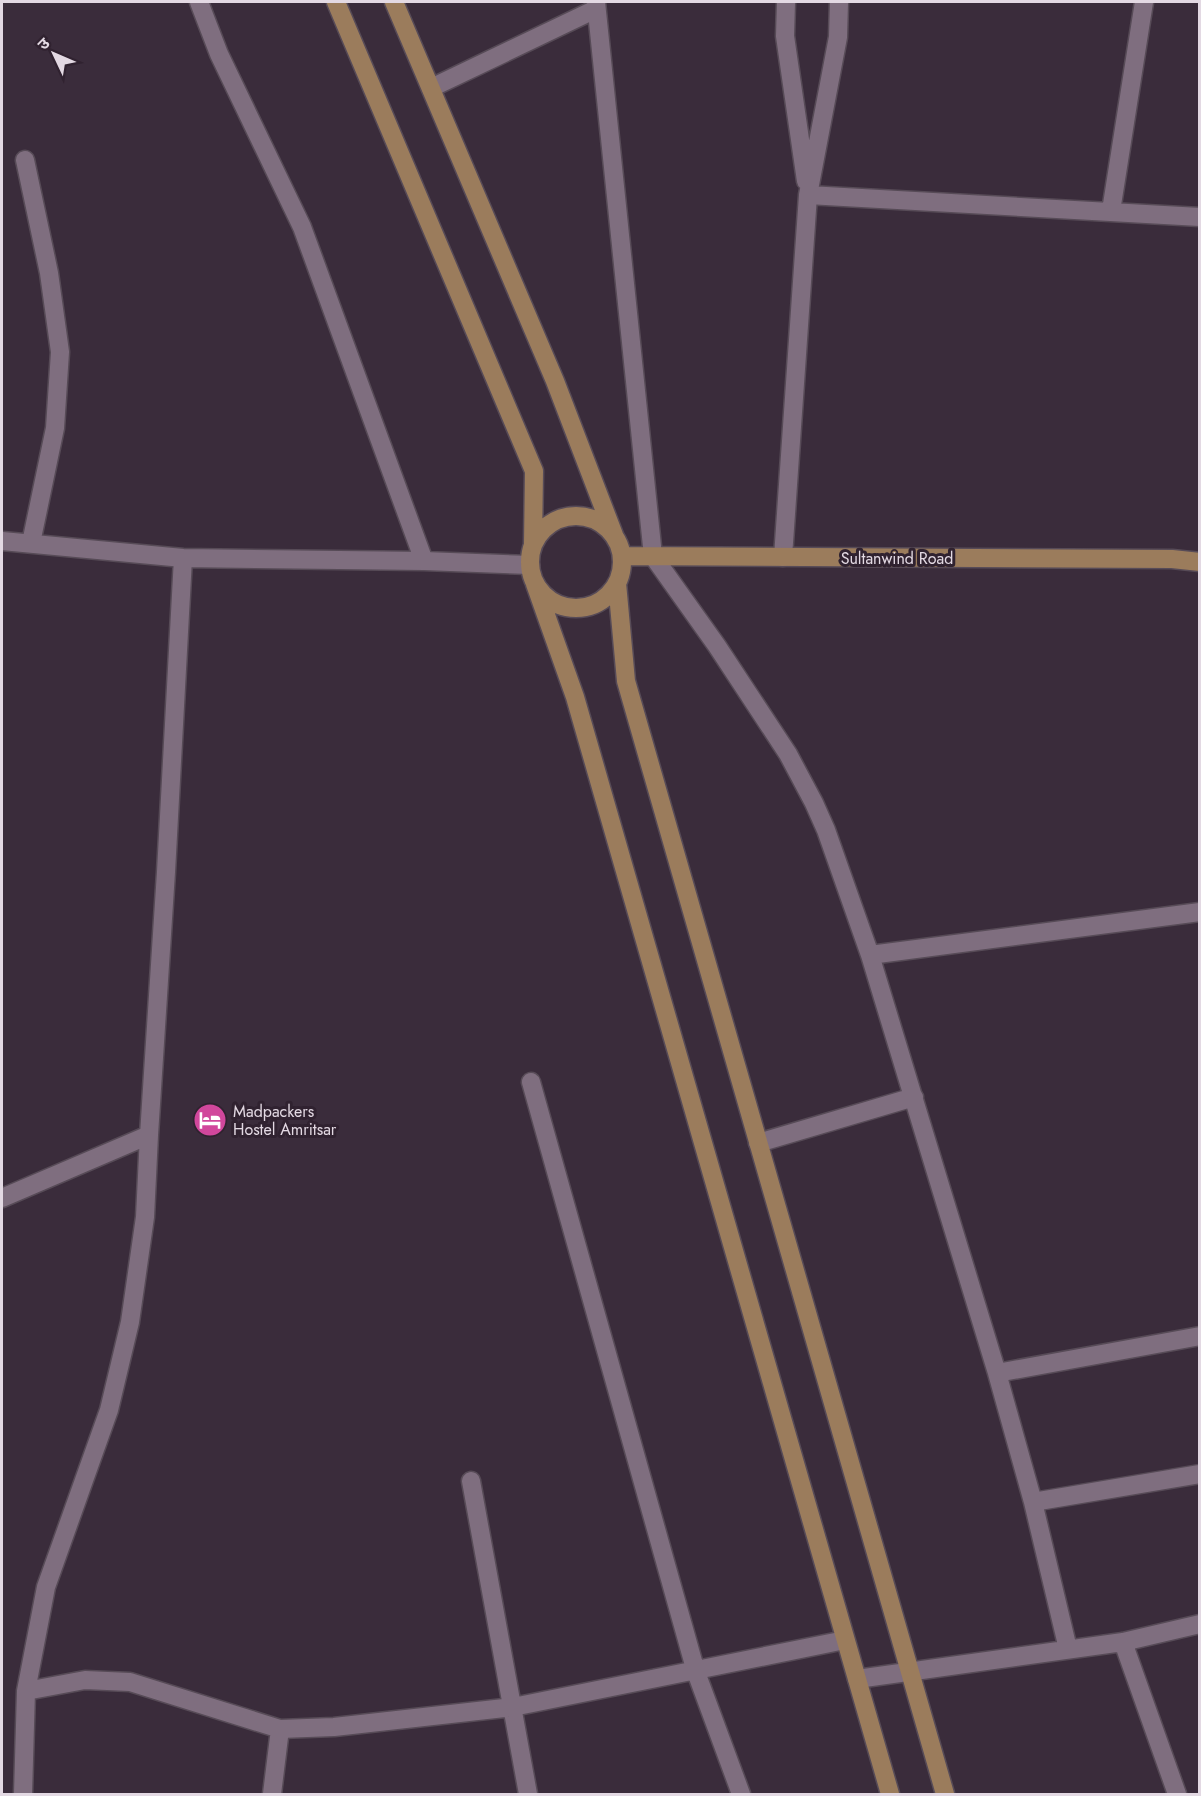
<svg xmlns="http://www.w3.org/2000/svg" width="1201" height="1796" font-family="Jost,'Noto Sans Devanagari',sans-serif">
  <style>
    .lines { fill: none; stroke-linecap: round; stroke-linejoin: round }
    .minor-casing { stroke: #574b57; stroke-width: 21 }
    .major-casing { stroke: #574b57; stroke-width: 21 }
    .minor { stroke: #7f6e7f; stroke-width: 18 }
    .major { stroke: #9b7c5c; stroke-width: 18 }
    .labels { text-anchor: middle; stroke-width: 6; stroke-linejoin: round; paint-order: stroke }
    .street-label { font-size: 16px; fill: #e3d9e3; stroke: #302230 }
    .poi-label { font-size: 16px; fill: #e3d9e3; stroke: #302230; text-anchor: start }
  </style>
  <rect width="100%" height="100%" fill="#3a2c3b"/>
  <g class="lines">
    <g class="minor-casing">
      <path id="minor" d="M199 2 219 54 302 227 424 561
        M596 2 653 556 717 646 788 754 814 803 826 830 870 955 997 1373 1033 1502 1068 1649
        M786 2 785 36 806 181
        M431 88 596 9
        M25 160 49 273 60 352 55 428 31 543
        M808 195 1200 217
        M1111 211 1144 2
        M2 541 183 558 424 561 530 565
        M783 557 808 195 838 37 839 2
        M870 955 1200 912
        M531 1082 696 1672 741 1794
        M758 1143 914 1097
        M2 1198 149 1135 166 872 183 558
        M997 1373 1200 1336
        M471 1481 528 1794
        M1033 1502 1200 1474
        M1123 1642 1177 1794
        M857 1679 1123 1642 1200 1624
        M26 1691 85 1680 130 1682 280 1729 334 1727 513 1707 845 1640
        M23 1794 26 1691 46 1587 109 1410 130 1322 145 1217 149 1135
        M272 1794 280 1729"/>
    </g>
    <g class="major-casing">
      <path id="major" d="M336 2 534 471 533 544
        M394 2 555 381 614 535
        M530 562a46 46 0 1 1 92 0a46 46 0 1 1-92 0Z
        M622 556 1172 559 1200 562
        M617 583 626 681 945 1794
        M535 584 575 697 890 1794"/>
    </g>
    <use href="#minor" class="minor"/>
    <use href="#major" class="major"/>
  </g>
  <defs>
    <g id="hotel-disc" transform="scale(1.725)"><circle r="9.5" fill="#d1479c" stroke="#302230"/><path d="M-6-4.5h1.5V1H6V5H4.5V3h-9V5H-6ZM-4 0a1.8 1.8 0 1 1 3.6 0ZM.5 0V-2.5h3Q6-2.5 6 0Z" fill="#fff"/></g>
  </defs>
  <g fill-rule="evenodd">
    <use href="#hotel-disc" x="210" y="1120"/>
  </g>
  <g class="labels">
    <g class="street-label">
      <text x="897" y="564">Sultanwind Road</text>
    </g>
    <g class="poi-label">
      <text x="233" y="1117">Madpackers<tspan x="233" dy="18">Hostel Amritsar</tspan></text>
    </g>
  </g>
  <rect width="1201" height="1796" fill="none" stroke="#e3d9e3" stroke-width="6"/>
  <g transform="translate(54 54) rotate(314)" stroke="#302230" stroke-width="4.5" paint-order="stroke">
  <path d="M0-4.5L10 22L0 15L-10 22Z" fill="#e3d9e3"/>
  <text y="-9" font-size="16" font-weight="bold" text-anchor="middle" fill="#e3d9e3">उ</text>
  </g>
</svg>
